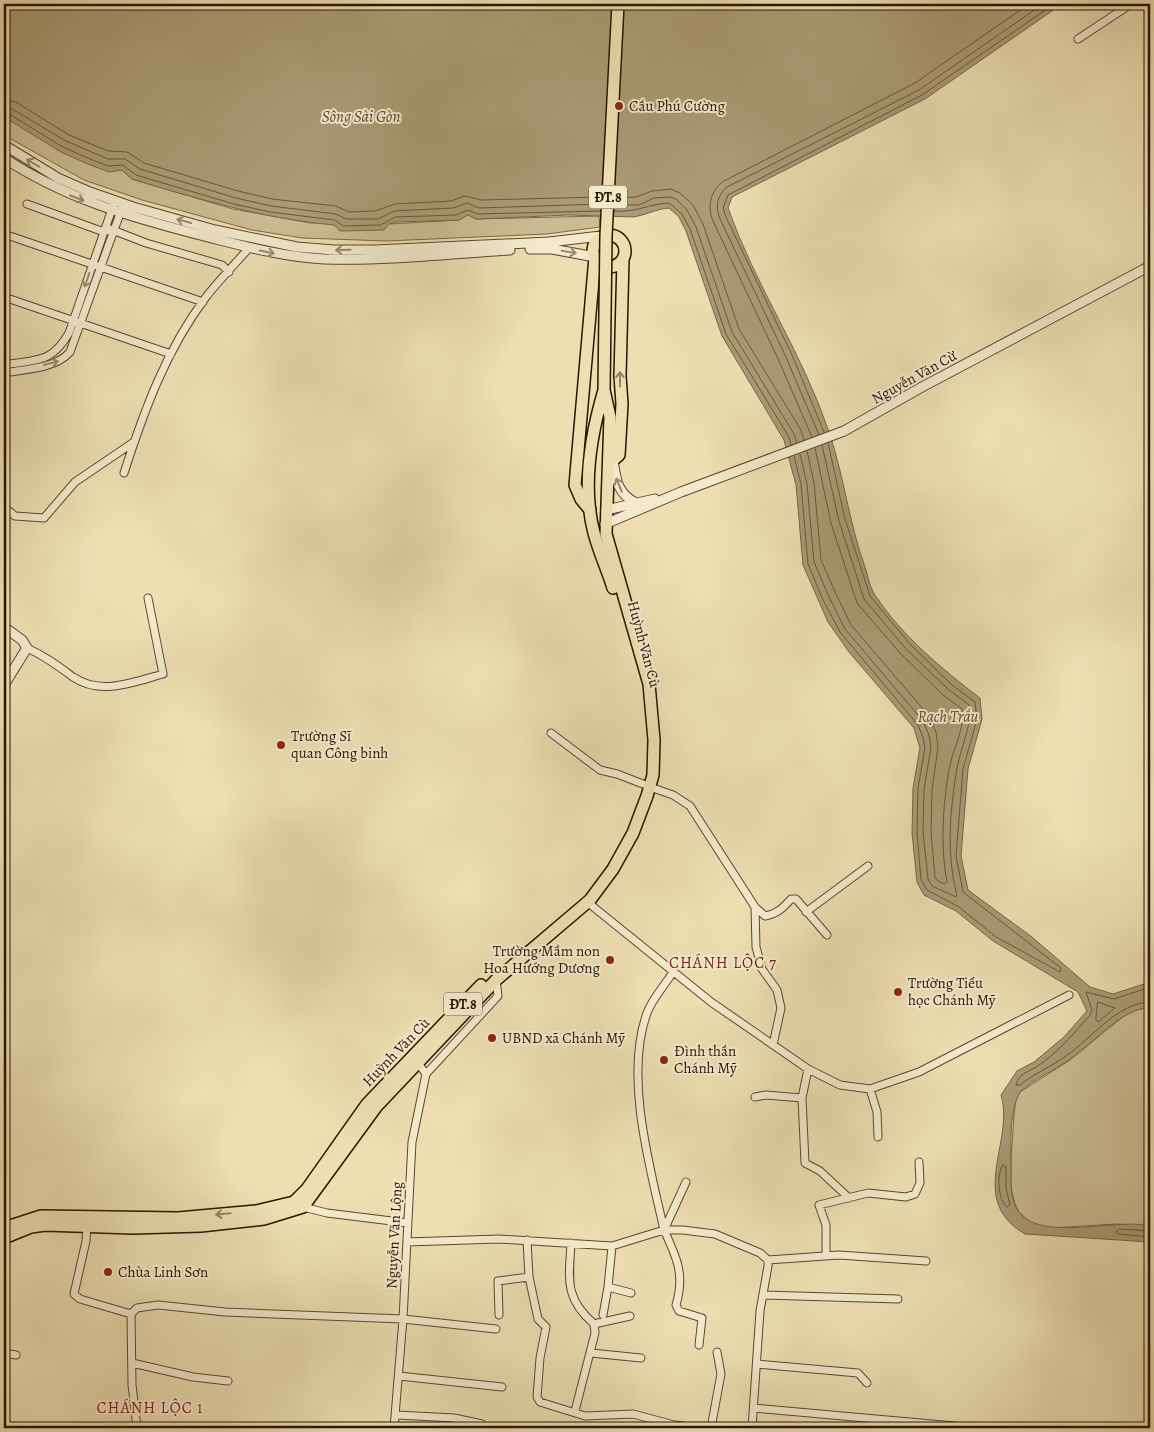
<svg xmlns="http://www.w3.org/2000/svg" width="1154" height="1432" font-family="Alegreya,serif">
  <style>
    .green { fill: #ccbc94; stroke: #7c684a }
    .water { fill: #ab9a75; stroke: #786446 }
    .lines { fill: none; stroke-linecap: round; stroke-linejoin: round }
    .shore { stroke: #6b563a; stroke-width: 1 }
    .minor-casing { stroke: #5c462c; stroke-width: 9 }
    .tertiary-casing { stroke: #5c462c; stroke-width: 11 }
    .primary-casing { stroke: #2b1300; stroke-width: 14 }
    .minor { stroke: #f3eacd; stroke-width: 7 }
    .tertiary { stroke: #f3eacd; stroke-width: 9 }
    .primary { stroke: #eddfb2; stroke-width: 11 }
    .primary-bridge-casing { stroke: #2b1300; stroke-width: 14; stroke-linecap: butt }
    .primary-bridge { stroke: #eddfb2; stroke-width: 11 }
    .oneway { stroke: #998971 }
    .oneway2 { stroke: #968362 }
    .poi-dot { fill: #8f2418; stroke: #f3eacd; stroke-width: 2 }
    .labels { text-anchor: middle; stroke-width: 4; stroke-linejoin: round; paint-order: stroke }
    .shield { fill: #f3eacd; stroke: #67543e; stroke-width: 1 }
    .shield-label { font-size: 14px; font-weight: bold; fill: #2b1300 }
    .poi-label { font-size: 15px; fill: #2b1300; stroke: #f3eacd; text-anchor: start }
    .street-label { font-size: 15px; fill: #2b1300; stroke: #f3eacd }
    .water-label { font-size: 16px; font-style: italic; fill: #5e492f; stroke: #f3eacd }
    .neighbourhood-label { font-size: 16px; letter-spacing: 1px; fill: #7a1f14; stroke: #f3eacd }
  </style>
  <rect width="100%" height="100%" fill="#eddfb2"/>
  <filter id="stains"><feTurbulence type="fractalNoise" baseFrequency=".004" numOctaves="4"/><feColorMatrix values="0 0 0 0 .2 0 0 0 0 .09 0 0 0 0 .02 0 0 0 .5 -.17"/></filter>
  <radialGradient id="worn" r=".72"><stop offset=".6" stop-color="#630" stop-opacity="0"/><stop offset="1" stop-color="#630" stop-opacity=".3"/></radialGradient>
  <path class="green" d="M4 117 115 169 122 170 132 179 233 209 310 223 389 224 459 220 468 214 476 219 599 216 600 227 547 234 386 241 302 238 252 230 142 200 84 180 4 135Z
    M1150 1007V1226L1116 1224 1049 1228 1031 1223 1019 1212 1015 1204 1011 1188V1159L1014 1115 1016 1099 1020 1092 1070 1060 1124 1016 1135 1010Z"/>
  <path class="water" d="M4 4H1062L925 99 732 197 728 208C755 285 803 354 829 432 844 476 849 523 865 567 868 576 870 588 875 595 902 636 942 669 980 698L982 719 968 769 961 856 968 890 1032 937 1090 987 1113 994 1150 982V1007C1118 1011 1095 1042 1069 1060 1053 1071 1034 1079 1020 1092 1009 1112 1011 1144 1011 1167 1011 1179 1010 1193 1015 1205 1032 1246 1114 1217 1150 1226V1242L1025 1234C966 1200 1015 1142 1001 1095L1017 1071 1034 1062 1064 1037 1087 1011 1078 992 993 941 956 911 924 895 917 882 912 833 913 788 920 748 914 728 849 652 828 622 803 565 796 485 784 440 722 336 686 231 679 217 669 208C656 209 646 215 633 217L569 215 476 219 468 215 459 220 396 222 389 224 384 230 340 231 334 225C262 218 201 200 132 179L122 170 109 172 88 164 61 152 6 118 4 121Z"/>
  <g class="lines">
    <path class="shore" d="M4 100 16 102 69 135 108 151 127 152 144 163 238 191 272 199 336 206 349 212 375 211 395 204 451 201 465 196 481 200 601 197
      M4 107 12 109 66 141 108 159H125L140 169 236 198 271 206 336 214 346 219H378L394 211 453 208 467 203 479 208 601 204
      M4 114H9L63 147 90 159 108 166 123 165 136 175 234 204 270 212 335 220 343 226 381 225 395 217 456 215 468 210 478 214 600 211
      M615 198 636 197 652 191 671 189 680 193 693 205 703 224 739 329 801 430 804 440
      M614 205H639L654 198 670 197 676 199 687 210 696 227 732 332 794 434 797 443
      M614 211C634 213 649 204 669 203L682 214 690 229 726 334 789 437 791 445
      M824 432 792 355 726 217 723 208 728 195 922 95 1054 4
      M819 435 786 357 720 219C715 207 717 195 727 187L919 90 1043 4
      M812 437 779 361 713 221C707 207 710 190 724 181L915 83 1029 4
      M807 451 814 483 821 560 836 594 851 625 929 716 936 732 938 747 932 790 931 832 935 877 938 881 945 884 947 881C940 848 943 798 950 765 954 746 965 729 962 709L943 695 900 653 857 603 831 523 815 448
      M800 454 807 484 814 562 829 597 845 629 923 721 929 735 931 748 924 789 923 832 928 879 932 886 956 897 957 895C946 854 950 810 957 768 961 746 972 728 969 705L948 689 905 648 864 599 839 521 822 445
      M794 456 801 484 808 564 823 600 840 632 918 725 923 737 925 748 918 788 917 833 921 880 927 890 959 907 996 937 1060 972 1061 968 963 892 956 856 963 769 977 719 975 702 952 685 909 643 870 596 845 519 828 443
      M1150 987 1114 999 1086 992 1092 1010 1090 1015C1074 1033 1057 1054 1036 1067 1028 1072 1018 1074 1016 1085H1020C1033 1074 1051 1067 1066 1056 1091 1039 1117 1003 1150 1002
      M1098 1002 1115 1008 1098 1022 1096 1020Z
      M1003 1165 1006 1167V1188L1010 1205 1007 1207C998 1200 996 1174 1003 1165Z
      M1150 1231 1119 1229 1116 1232 1118 1234 1150 1237"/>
    <g class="minor-casing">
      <path id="minor" d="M1078 39 1131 4
        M27 204 104 232 110 229 146 243 222 265 229 272
        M4 234 203 302
        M4 297 171 354
        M4 365C37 359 51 364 69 333L113 206
        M4 373C25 369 55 369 70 352L122 208
        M124 473C144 411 166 350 206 297 219 280 235 264 249 248
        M4 507 15 516 44 518 75 482 134 442
        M27 648C45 656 58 666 73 677 101 696 134 682 163 674L148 598
        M551 733 600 770 617 774 643 784
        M650 787 673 795 690 806 755 907 756 947 762 969 777 990 781 1008 773 1045
        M586 901 711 1002 808 1069 840 1085 870 1089 919 1072 1069 995
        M755 907 765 916C777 914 783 908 791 899H796L827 935
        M806 912 868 866
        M418 1063 426 1074 412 1142 403 1319 496 1329
        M808 1069 802 1098 805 1163 820 1171 849 1198
        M426 1074 498 996 496 980
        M870 1089 877 1112 878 1137
        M755 1097 766 1095 802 1098
        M686 1182 664 1230C677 1258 685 1275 676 1305L679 1311 702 1318 699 1345
        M303 1207 327 1213 408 1223
        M87 1225 86 1241 74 1294 80 1299 131 1314 132 1385 137 1428
        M664 1230C650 1167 624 1076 647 1013 652 999 665 985 673 972
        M527 1240 529 1277 538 1319 546 1327 540 1358 537 1397 540 1402 585 1416 633 1414 674 1425 699 1428
        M407 1242 499 1239 612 1246 664 1230H683L715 1234 760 1253 768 1260V1266L760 1311 752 1428
        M571 1243C569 1279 564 1298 594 1324L595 1333 575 1411
        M612 1246 608 1287 631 1293
        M826 1256V1225L819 1205 868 1193 906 1197 915 1194 920 1183 919 1162
        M768 1260 839 1255 926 1261
        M763 1295 898 1299
        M131 1314 137 1308 158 1305 225 1312 403 1319 394 1428
        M499 1315 498 1281 529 1277
        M603 1315 608 1287
        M594 1324 630 1316
        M4 1353 16 1355
        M591 1353 641 1358
        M132 1363 193 1377 228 1381
        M757 1364 858 1373 867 1383
        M399 1376 502 1387
        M754 1408 965 1427
        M397 1415 454 1418 482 1424
        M711 1428 721 1374 717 1352"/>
    </g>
    <g class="tertiary-casing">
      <path id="tertiary" d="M4 145 58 178 90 192 133 207 215 230 297 247 334 250H375L549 242 601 236
        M4 158C66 199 134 218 204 236 244 246 283 257 324 259 386 261 448 254 510 250
        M530 249H552L595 257
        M613 460C616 480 617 493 636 503
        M606 510 655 499
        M605 524 681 492 844 431 922 387 1150 266
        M4 627 22 640 27 648 4 685"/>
    </g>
    <g class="primary-casing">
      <path id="primary" d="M593 251a16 16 0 1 1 32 0a16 16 0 1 1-32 0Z
        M604 390C591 434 582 488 594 533 599 552 607 569 613 588
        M613 460 619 455 622 404 620 376 623 259
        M590 510 581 499 575 485 595 257
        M4 1228 41 1216 178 1218 256 1211 294 1202 307 1189 367 1104 481 985
        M4 1238 31 1227 45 1225 133 1228 201 1226 264 1219 303 1207 376 1107 496 980 590 900 613 869 633 833 647 796 653 775 654 740 649 684 606 534 610 417 604 390"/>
    </g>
    <use href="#minor" class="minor"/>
    <use href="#tertiary" class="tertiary"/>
    <use href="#primary" class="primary"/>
    <g class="primary-bridge-casing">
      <path id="primary-bridge" d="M604 390 606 236 618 4"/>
    </g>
    <use href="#primary-bridge" class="primary-bridge"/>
  </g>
  <defs><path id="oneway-shaft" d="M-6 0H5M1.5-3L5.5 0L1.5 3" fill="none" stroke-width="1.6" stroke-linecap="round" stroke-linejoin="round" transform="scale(1.25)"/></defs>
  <g class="oneway">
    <use href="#oneway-shaft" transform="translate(33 163) rotate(-150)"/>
    <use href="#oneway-shaft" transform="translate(77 198) rotate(21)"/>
    <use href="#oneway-shaft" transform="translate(184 221) rotate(-165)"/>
    <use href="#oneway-shaft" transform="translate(343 250) rotate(179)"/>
    <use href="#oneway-shaft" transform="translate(267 252) rotate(11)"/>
    <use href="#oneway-shaft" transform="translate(569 252) rotate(10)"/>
    <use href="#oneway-shaft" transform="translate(87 280) rotate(109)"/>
    <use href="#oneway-shaft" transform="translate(51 363) rotate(-15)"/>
    <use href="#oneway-shaft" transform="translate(619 485) rotate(-113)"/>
  </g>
  <g class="oneway2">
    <use href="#oneway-shaft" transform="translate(620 379) rotate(-91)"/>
    <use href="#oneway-shaft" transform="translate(223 1214) rotate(175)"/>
  </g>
  <g class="poi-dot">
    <circle cx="619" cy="106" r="5"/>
    <circle cx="281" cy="745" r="5"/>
    <circle cx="610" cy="960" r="5"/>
    <circle cx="898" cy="992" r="5"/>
    <circle cx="492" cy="1038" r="5"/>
    <circle cx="664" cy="1060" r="5"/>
    <circle cx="108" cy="1272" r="5"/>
  </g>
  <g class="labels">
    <g class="shield">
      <rect x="589" y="185.5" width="38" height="23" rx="4"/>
      <rect x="444" y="992.5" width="38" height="23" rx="4"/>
    </g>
    <g class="shield-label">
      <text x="608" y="202">ĐT.8</text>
      <text x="463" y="1009">ĐT.8</text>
    </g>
    <g class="poi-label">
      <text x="629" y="111">Cầu Phú Cường</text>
      <text x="291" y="741">Trường Sĩ<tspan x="291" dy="17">quan Công binh</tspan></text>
      <text x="600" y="956" text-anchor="end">Trường Mầm non<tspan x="600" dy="17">Hoa Hướng Dương</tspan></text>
      <text x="908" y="988">Trường Tiểu<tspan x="908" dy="17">học Chánh Mỹ</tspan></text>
      <text x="502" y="1043">UBND xã Chánh Mỹ</text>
      <text x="674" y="1056">Đình thần<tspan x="674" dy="17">Chánh Mỹ</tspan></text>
      <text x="118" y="1277">Chùa Linh Sơn</text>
    </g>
    <g class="street-label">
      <text transform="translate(914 377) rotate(-29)" y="5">Nguyễn Văn Cừ</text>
      <text transform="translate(644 644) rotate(75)" y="5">Huỳnh Văn Cù</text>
      <text transform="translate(396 1052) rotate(-46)" y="5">Huỳnh Văn Cù</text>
      <text transform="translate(394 1235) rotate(-87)" y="5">Nguyễn Văn Lộng</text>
    </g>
    <g class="water-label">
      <text x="361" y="122">Sông Sài Gòn</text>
      <text x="948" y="722">Rạch Trầu</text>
    </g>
    <g class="neighbourhood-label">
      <text x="723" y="968">CHÁNH LỘC 7</text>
      <text x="150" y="1413">CHÁNH LỘC 1</text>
    </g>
  </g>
  <rect width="1154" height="1432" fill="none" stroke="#eddfb2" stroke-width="20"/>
  <rect x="5" y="5" width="1144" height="1422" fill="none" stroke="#2b1300" stroke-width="2.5"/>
  <rect x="10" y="10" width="1134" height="1412" fill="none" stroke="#2b1300"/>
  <rect width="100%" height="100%" filter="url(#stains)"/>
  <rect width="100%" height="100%" fill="url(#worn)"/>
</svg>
